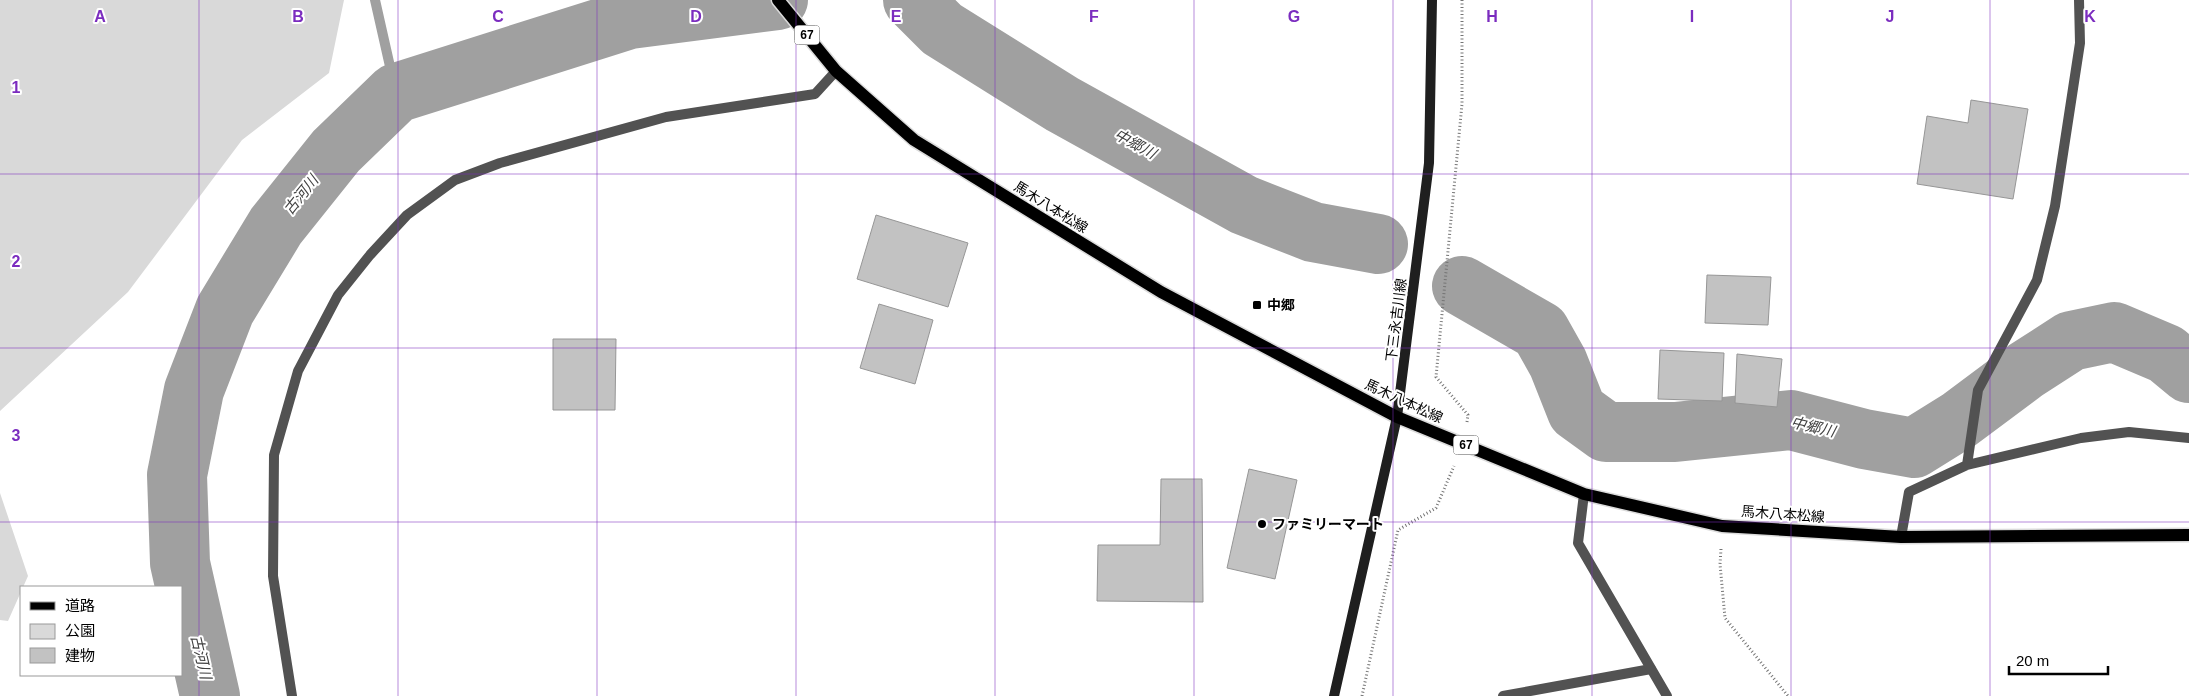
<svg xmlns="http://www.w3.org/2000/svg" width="2189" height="696" font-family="Helvetica,'Noto Sans JP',sans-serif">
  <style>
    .green { fill: #d9d9d9 }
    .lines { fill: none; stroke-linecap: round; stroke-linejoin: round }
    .stream { stroke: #a0a0a0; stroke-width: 10 }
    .river { stroke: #a0a0a0; stroke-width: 60 }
    .building { fill: #c2c2c2; stroke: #969696 }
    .primary-casing { stroke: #dbdbdb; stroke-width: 15 }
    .path { stroke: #747474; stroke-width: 3; stroke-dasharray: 1 2.5; stroke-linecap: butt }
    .service { stroke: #525252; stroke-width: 10 }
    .minor { stroke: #525252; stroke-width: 10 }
    .secondary { stroke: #1f1f1f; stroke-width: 10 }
    .primary { stroke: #000; stroke-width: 12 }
    .grid { fill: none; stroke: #7b2cbf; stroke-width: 1; stroke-opacity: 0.55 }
    .poi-dot { fill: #000; stroke: #fff; stroke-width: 2 }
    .labels { text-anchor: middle; stroke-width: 4; stroke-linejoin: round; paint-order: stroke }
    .shield { fill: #fff; stroke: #4c4c4c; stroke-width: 1 }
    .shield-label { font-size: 12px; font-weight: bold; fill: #000 }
    .street-label { font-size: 14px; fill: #000; stroke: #fff }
    .poi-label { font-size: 14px; font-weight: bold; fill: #000; stroke: #fff; text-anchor: start }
    .water-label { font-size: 15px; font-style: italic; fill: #414141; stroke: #fff }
    .grid-label { font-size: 16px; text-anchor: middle; font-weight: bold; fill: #7b2cbf; stroke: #fff; stroke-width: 4; stroke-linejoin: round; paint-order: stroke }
  </style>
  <rect width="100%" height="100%" fill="#fff"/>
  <path class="green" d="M0 0H344L329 73 242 140 128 292 0 411Z
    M0 493 28 576 8 621 0 620Z"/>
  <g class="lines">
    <path class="stream" d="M375 0 396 93"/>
    <path class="river" d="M913 0 942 29 1062 104 1244 205 1313 232 1378 244
      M1462 286 1540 331 1558 363 1577 411 1606 432H1675L1791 420 1864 439 1914 448 1959 420 2026 370 2071 341 2114 332 2166 354 2189 373
      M210 696 180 563 177 475 194 390 225 310 276 226 336 151 396 93 630 19 778 0"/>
  </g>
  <path class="building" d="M1971 100 2028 109 2013 199 1917 184 1927 116 1968 123Z
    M876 215 968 243 948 307 857 279Z
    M1707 275 1771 277 1768 325 1705 323Z
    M879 304 933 320 915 384 860 368Z
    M553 339H616L615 410H553Z
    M1660 350 1724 353 1722 401 1658 399Z
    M1737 354 1782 359 1777 407 1735 403Z
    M1249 469 1297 480 1275 579 1227 568Z
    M1161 479H1202L1203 602 1097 601 1098 545H1160Z"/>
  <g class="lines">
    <g class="primary-casing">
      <path id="primary" d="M778 0 836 71 914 140 1161 292 1397 417 1584 494 1722 526 1901 537 2189 535"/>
    </g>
    <path class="path" d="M1462 0V104L1436 377 1468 415 1467 422
      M1721 549 1720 564 1725 618 1788 696
      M1362 696 1398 530 1436 508 1454 466"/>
    <path class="service" d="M1503 696 1651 669"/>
    <path class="minor" d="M1967 465 1978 390 2037 280 2055 206 2080 43 2079 0
      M1584 494 1578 543 1667 696
      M1901 537 1909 492 1967 465 2081 438 2129 432 2189 438
      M292 696 273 576 274 455 298 371 338 295 370 255 407 215 455 180 500 163 666 117 815 94 836 71"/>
    <path class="secondary" d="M1334 696 1397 417 1429 163 1432 0"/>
    <use href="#primary" class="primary"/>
  </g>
  <path class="grid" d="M199 0V696M398 0V696M597 0V696M796 0V696M995 0V696M1194 0V696M1393 0V696M1592 0V696M1791 0V696M1990 0V696M0 174H2189M0 348H2189M0 522H2189"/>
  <g class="poi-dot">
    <rect x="1252" y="300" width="10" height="10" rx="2.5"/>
    <circle cx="1262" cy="524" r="5"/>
  </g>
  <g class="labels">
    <g class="shield">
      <rect x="794.5" y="25.5" width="25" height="19" rx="4"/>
      <rect x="1453.5" y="435.5" width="25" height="19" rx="4"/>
    </g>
    <g class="shield-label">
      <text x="807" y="39">67</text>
      <text x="1466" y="449">67</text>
    </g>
    <g class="street-label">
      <text transform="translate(1051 207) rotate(32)" y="5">馬木八本松線</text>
      <text transform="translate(1396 320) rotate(-83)" y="5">下三永吉川線</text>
      <text transform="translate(1404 401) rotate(25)" y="5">馬木八本松線</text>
      <text transform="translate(1783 514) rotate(4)" y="5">馬木八本松線</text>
    </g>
    <g class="poi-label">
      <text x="1267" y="310">中郷</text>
      <text x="1272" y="529">ファミリーマート</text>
    </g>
    <g class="water-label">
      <text transform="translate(1135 144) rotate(29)" y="5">中郷川</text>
      <text transform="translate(301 195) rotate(-51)" y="5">古河川</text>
      <text transform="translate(1813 427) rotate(13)" y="5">中郷川</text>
      <text transform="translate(201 657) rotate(77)" y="5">古河川</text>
    </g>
  </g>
  <g class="grid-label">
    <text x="100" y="22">A</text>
    <text x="298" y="22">B</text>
    <text x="498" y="22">C</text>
    <text x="696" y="22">D</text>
    <text x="896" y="22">E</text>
    <text x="1094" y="22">F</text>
    <text x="1294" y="22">G</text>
    <text x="1492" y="22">H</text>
    <text x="1692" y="22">I</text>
    <text x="1890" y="22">J</text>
    <text x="2090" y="22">K</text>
    <text x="16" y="93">1</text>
    <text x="16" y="267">2</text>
    <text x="16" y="441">3</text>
  </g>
  <rect x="20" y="586" width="162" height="90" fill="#ffffff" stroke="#999999"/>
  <rect x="30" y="602" width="25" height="8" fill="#000000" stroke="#999999"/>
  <text x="65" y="611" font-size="15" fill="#000000">道路</text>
  <rect x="30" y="624" width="25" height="15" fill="#d9d9d9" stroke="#999999"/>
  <text x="65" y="636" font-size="15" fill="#000000">公園</text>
  <rect x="30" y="648" width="25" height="15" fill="#c2c2c2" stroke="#999999"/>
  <text x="65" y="661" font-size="15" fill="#000000">建物</text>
  <path d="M2009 666v8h99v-8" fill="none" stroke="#000000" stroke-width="2.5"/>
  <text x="2016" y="666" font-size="15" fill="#000000" stroke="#ffffff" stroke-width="4" paint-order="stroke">20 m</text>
</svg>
